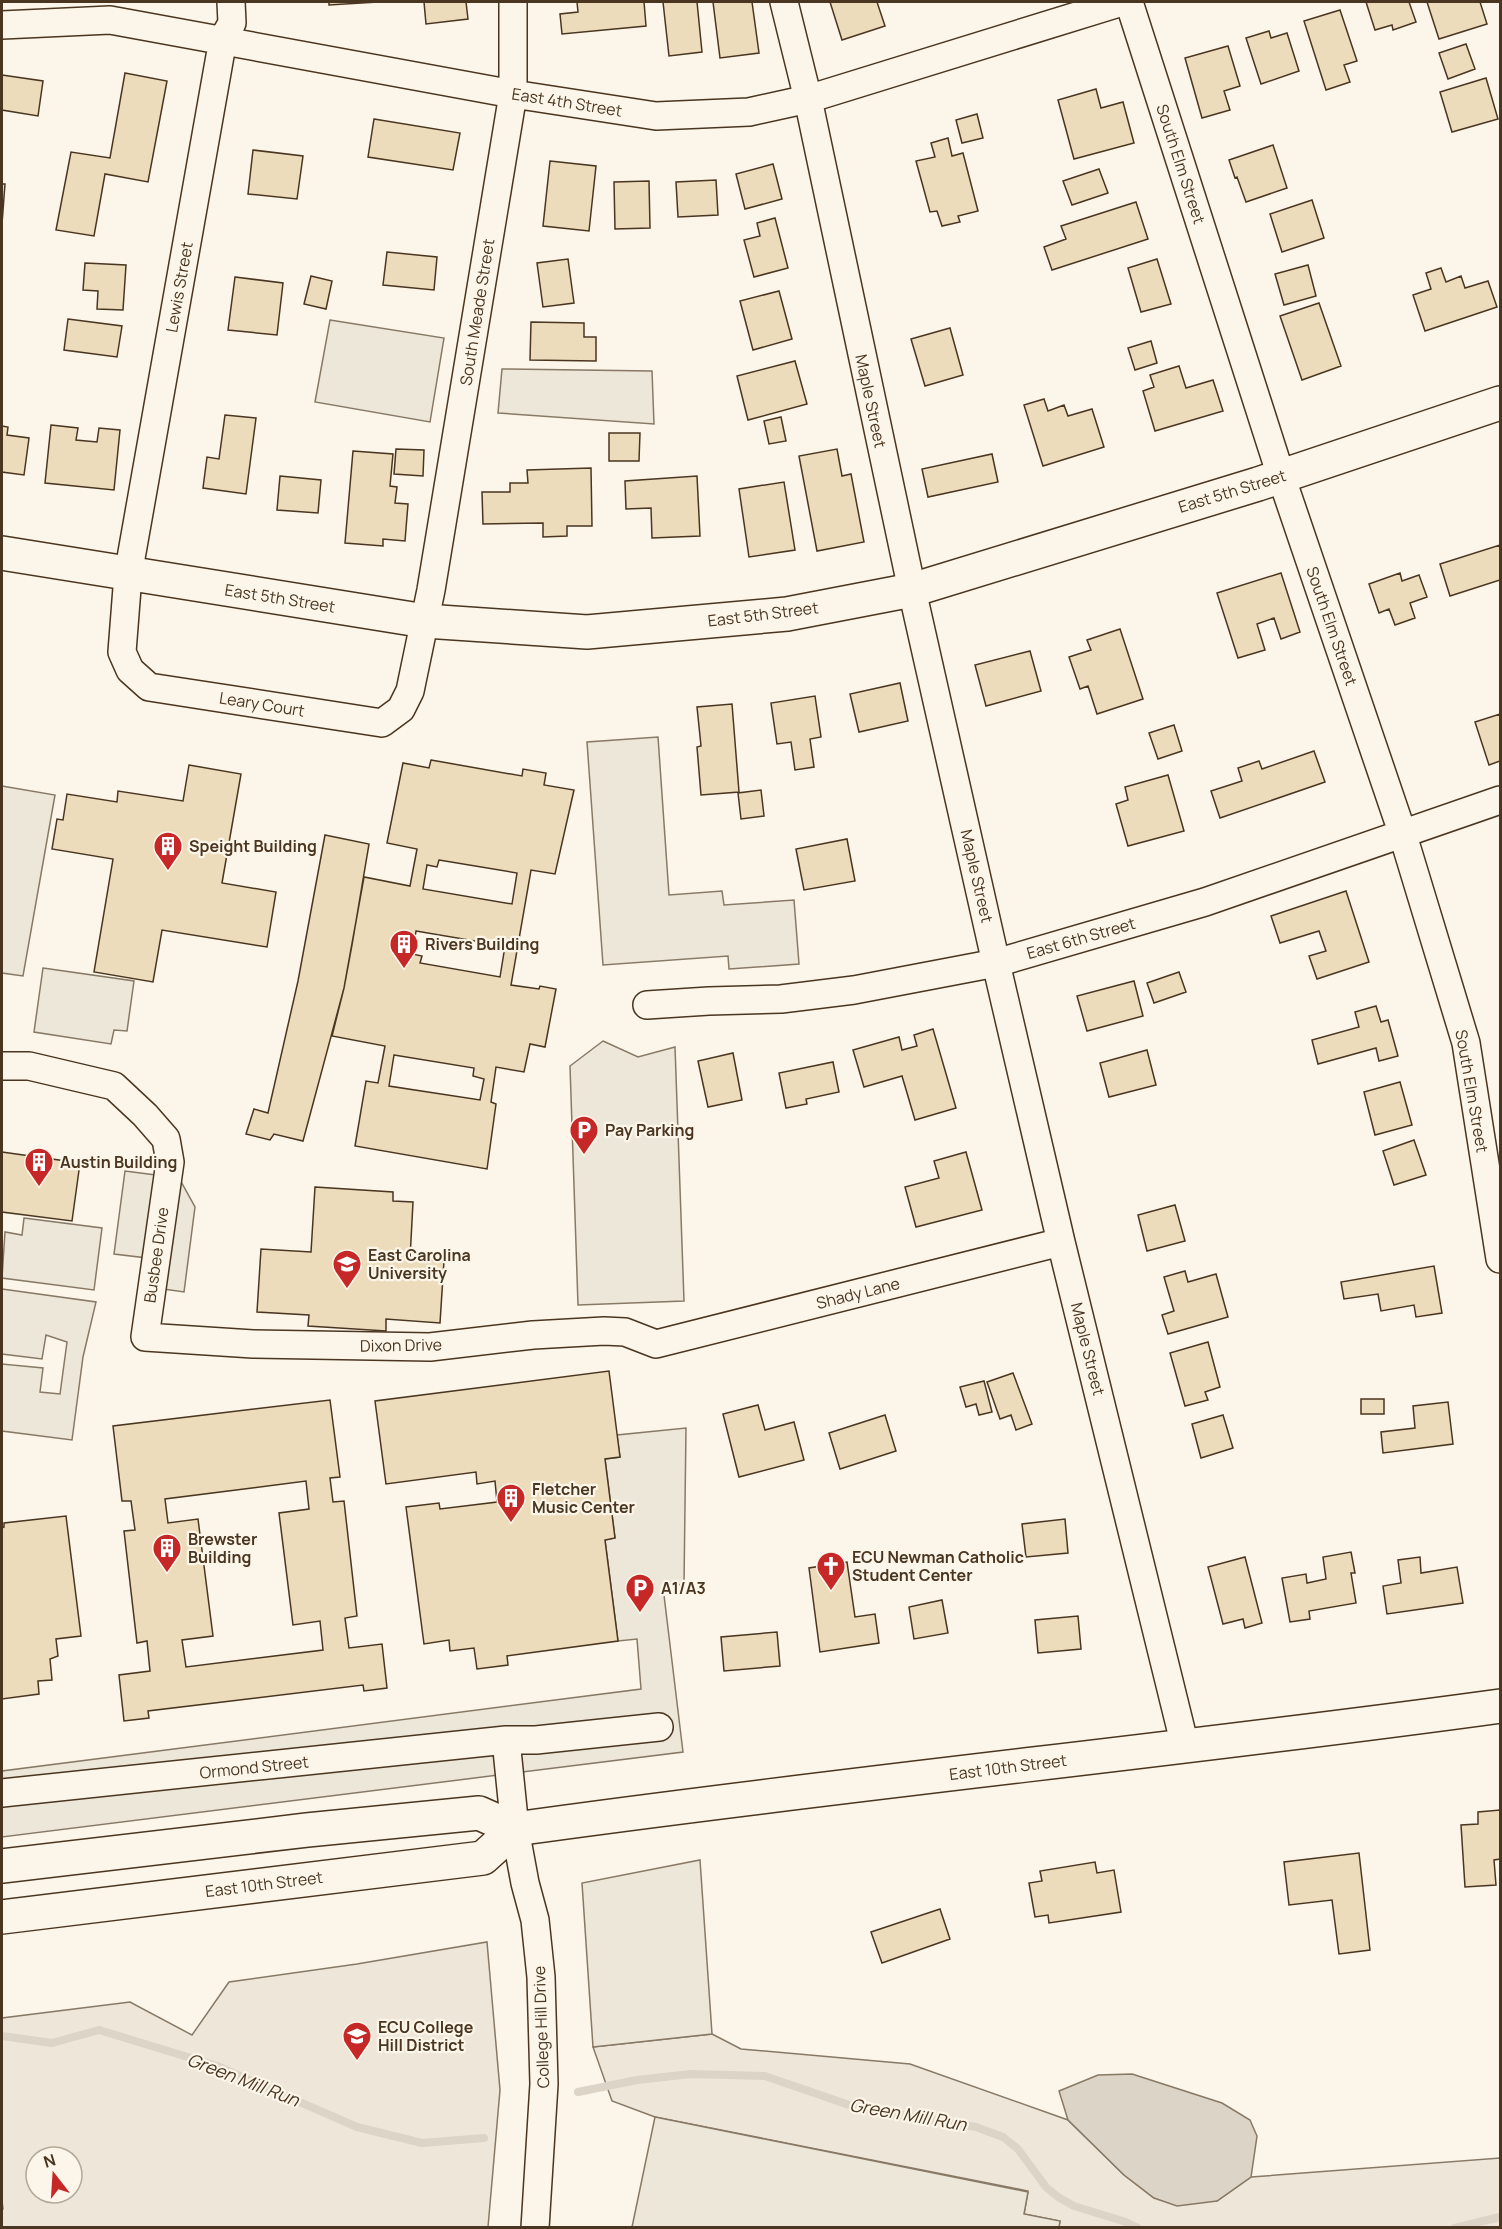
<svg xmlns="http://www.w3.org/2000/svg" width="1502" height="2229" font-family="Manrope,sans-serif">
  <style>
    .green { fill: #ede6d9; stroke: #887966; stroke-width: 1.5; fill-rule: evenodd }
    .parking { fill: #ede7d9; stroke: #887966; stroke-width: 1.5 }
    .water { fill: #dcd4c6; stroke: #887966; stroke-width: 1.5 }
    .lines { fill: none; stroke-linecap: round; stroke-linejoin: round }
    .stream { stroke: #dcd4c6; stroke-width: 8 }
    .building { fill: #ecdcbc; stroke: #4a3520; stroke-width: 1.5; fill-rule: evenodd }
    .minor-casing { stroke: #4a3520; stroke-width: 30 }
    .major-casing { stroke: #4a3520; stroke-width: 36 }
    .minor { stroke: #fbf6e9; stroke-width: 27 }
    .major { stroke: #fbf6e9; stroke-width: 33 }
    .labels { text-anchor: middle; stroke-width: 4.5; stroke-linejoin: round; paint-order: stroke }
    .street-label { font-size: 16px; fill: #4a3520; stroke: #fbf6e9 }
    .poi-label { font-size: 16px; font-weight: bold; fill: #4a3520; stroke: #fbf6e9; text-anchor: start }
    .water-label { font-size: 18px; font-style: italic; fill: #4a3520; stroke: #fbf6e9 }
  </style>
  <rect width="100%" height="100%" fill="#fbf6e9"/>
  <path class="green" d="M487 1942 500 2090 488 2227H2V2210L3 2209 2 2201V2018L130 2002 192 2035 229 1982 357 1964ZM36 2157H72V2193H36Z
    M712 2034 741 2049 910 2064 1068 2120 1124 2175 1154 2198 1217 2201 1251 2177 1500 2158V2227H1059L1060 2221 1024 2214 1028 2191 655 2117 612 2101 593 2047Z"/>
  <path class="parking" d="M330 320 444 338 430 422 315 402Z
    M502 369 652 371 654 424 498 413Z
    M658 737 669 895 722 891 724 905 794 900 799 964 729 969 728 956 603 965 587 742Z
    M2 786 55 795 23 976 2 973Z
    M43 968 134 981 127 1031 114 1030 111 1044 34 1032Z
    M603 1041 638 1057 675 1047 684 1301 578 1305 570 1066Z
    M125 1171 179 1178 195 1207 184 1292 143 1286 147 1258 114 1254Z
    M24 1218 102 1228 94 1290 2 1278 5 1232 22 1235Z
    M2 1289 96 1302 83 1357 72 1440 2 1431V1364L43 1368 40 1392 60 1394 67 1342 46 1335 42 1359 2 1354Z
    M686 1428 684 1584 663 1587 683 1752 2 1837V1771L641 1689 637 1639 618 1641 605 1540 615 1538 605 1459 620 1457 617 1435Z
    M700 1860 712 2034 593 2047 582 1883Z
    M655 2117 1028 2192 1024 2214 1060 2221 1059 2227H632Z"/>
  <path class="water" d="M1132 2074 1222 2103 1250 2120 1257 2136 1251 2177 1217 2201 1177 2206 1154 2198 1124 2175 1068 2120 1059 2091 1098 2075Z"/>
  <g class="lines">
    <path class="stream" d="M2 2036 52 2043 99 2030 217 2066 357 2127 422 2143 484 2138
      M578 2092 637 2080 691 2074 765 2076 855 2107 976 2127 1003 2137 1018 2149 1046 2187 1058 2197 1074 2206 1126 2222 1138 2228
      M1455 2228 1500 2217"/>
  </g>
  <path class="building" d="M329 2H378L329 5Z
    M424 2H466L468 19 426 24Z
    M577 2H644L646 26 562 34 560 14 578 12Z
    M663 2H697L702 52 669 56Z
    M713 2H752L759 53 720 58Z
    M830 2H877L885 26 842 40Z
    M1366 2H1409L1416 22 1393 30 1392 25 1375 30Z
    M1427 2H1480L1487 24 1439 39Z
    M1340 10 1357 61 1344 65 1350 82 1326 90 1304 21Z
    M1269 31 1271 38 1287 33 1299 71 1261 84 1246 38Z
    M1466 44 1475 69 1448 79 1439 53Z
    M1228 46 1240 86 1224 91 1230 110 1202 118 1185 58Z
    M125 73 167 81 148 182 105 174 94 236 56 230 71 152 110 158Z
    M2 75 43 81 38 116 2 110Z
    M1486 78 1498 119 1452 132 1440 92Z
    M1096 89 1101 108 1123 102 1134 143 1074 159 1058 100Z
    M977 114 983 138 962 143 956 120Z
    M374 119 460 133 453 170 368 157Z
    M948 138 952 156 963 153 978 211 958 216 960 222 942 226 937 211 930 212 916 161 935 157 931 143Z
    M1273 145 1287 188 1246 202 1237 177 1235 178 1229 160Z
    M253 150 303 156 297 199 248 194Z
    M550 161 596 166 589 231 543 226Z
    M773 164 782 199 745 209 736 174Z
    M1099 169 1108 193 1072 205 1063 181Z
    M716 180 718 215 678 217 676 182Z
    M649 181 650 228 615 229 614 182Z
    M2 184H5L2 224Z
    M1312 200 1324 238 1282 252 1270 214Z
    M1136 202 1148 239 1052 270 1044 247 1066 239 1061 226Z
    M775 218 788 268 754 277 744 240 760 236 757 223Z
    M387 252 437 257 434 290 383 285Z
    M568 259 574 303 543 307 537 263Z
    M1157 259 1171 304 1141 312 1128 268Z
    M85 263 126 265 123 310 97 309 98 291 83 290Z
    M1308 265 1316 296 1284 305 1275 274Z
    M1441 268 1446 282 1461 276 1465 288 1488 281 1497 307 1425 331 1413 295 1431 289 1426 273Z
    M311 276 332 281 326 309 304 304Z
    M235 277 283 283 277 335 228 330Z
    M779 291 792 339 753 350 740 301Z
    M1319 303 1341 366 1302 380 1280 316Z
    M68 319 122 326 117 357 64 350Z
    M531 322 584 323V337H596V361L530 360Z
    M950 328 963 375 925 386 911 339Z
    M1151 341 1157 363 1135 370 1128 348Z
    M795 361 807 404 748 420 737 376Z
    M1179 366 1186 388 1213 380 1223 411 1155 431 1143 391 1154 387 1150 375Z
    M1044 399 1048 411 1064 405 1068 416 1092 409 1104 447 1043 466 1024 405Z
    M225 415 256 418 246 494 203 488 207 457 219 459Z
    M781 417 786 441 769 444 764 421Z
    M51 425 78 428 76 440 97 442 99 428 120 430 114 490 45 483Z
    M2 426 8 427 7 435 29 438 24 475 2 472Z
    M609 433H640L639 461H609Z
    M396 449 424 450 423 476 394 474Z
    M837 449 842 476 851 474 864 542 817 551 799 456Z
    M353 451 393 454 390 486 397 487 395 503 408 504 405 541 383 539V546L345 543Z
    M992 454 998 482 928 497 922 469Z
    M591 468 592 526H567V536L543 537V523L483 524 482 492H510V483H528L527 470Z
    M280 476 321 480 318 513 277 510Z
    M697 476 700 536 652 538 651 508 626 509 625 481Z
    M784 482 795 550 749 557 739 489Z
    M1500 545V580L1450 596 1440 564Z
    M1281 573 1300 632 1281 639 1274 618 1257 624 1265 650 1238 658 1217 593Z
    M1400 573 1402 581 1419 575 1427 597 1410 603 1415 618 1395 625 1389 609 1379 613 1369 584Z
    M1120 629 1143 699 1097 714 1088 686 1080 689 1069 657 1091 650 1087 640Z
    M1030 651 1041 691 986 706 975 665Z
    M900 683 908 721 859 732 850 694Z
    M815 696 821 737 810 739 814 767 795 770 791 742 777 744 771 703Z
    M732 704 739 792 701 795 697 747 701 746 697 707Z
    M1500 714V761L1489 765 1475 722Z
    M1174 725 1182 751 1158 759 1149 733Z
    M1314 751 1325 782 1220 818 1211 791 1242 781 1238 768 1259 761 1262 769Z
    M431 760 522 776 523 769 546 773 544 785 574 790 555 874 531 870 511 985 539 989 540 986 556 989 545 1047 530 1044 524 1072 496 1067 491 1102 496 1104 487 1169 355 1146 366 1081 378 1083 385 1046 332 1036 344 988 364 877 410 886 417 849 387 843 403 763 429 768ZM439 860 517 873 512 904 423 889 427 865 437 867ZM416 931 505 946 500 977 420 963 422 956 412 954ZM394 1055 474 1068 473 1076 484 1079 480 1100 389 1086Z
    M189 765 241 774 222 883 276 892 267 947 162 930 153 982 94 972 113 859 52 849 57 819 63 820 67 794 117 802 118 791 183 801Z
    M1168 775 1184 831 1128 846 1116 804 1128 800 1125 787Z
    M761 790 764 816 741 819 738 793Z
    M325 835 369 844 352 945 344 988 303 1141 274 1134 270 1140 246 1134 254 1109 268 1113 298 981Z
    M847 839 855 881 804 890 796 849Z
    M1346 891 1369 962 1317 979 1309 956 1326 951 1319 931 1280 943 1271 916Z
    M1179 972 1186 992 1154 1003 1147 983Z
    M1134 981 1143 1016 1087 1031 1077 996Z
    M1376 1006 1381 1022 1388 1020 1398 1056 1379 1061 1376 1048 1318 1064 1312 1040 1359 1027 1355 1012Z
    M933 1029 956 1108 915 1120 902 1076 864 1087 853 1050 899 1037 902 1050 917 1046 914 1035Z
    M1147 1050 1156 1085 1109 1097 1100 1063Z
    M733 1053 742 1100 708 1107 698 1061Z
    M833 1062 839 1092 806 1099 807 1104 786 1108 779 1073Z
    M1400 1082 1412 1125 1375 1135 1364 1092Z
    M1414 1140 1426 1175 1394 1185 1383 1151Z
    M2 1152 80 1163 72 1221 2 1212Z
    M966 1152 982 1210 916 1227 905 1187 939 1178 934 1161Z
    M315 1187 393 1192V1201L413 1202 410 1259 444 1261 440 1323 386 1319V1331L308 1326 309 1315 257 1312 261 1249 311 1252Z
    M1175 1205 1185 1241 1147 1251 1138 1215Z
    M1434 1266 1442 1313 1416 1317 1414 1305 1381 1311 1378 1294 1344 1299 1341 1282Z
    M1185 1271 1188 1282 1216 1274 1228 1317 1168 1334 1162 1315 1174 1311 1164 1277Z
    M1208 1342 1220 1387 1205 1392 1208 1400 1185 1406 1170 1353Z
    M609 1371 620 1457 605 1459 615 1538 605 1540 618 1641 507 1656 508 1665 477 1669 474 1648 450 1651 449 1640 424 1644 406 1507 439 1503 440 1509 497 1502 495 1481 477 1484 476 1472 386 1484 375 1401Z
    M1013 1373 1032 1424 1016 1430 1011 1415 1000 1419 987 1382Z
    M984 1381 992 1412 979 1415 976 1404 966 1407 960 1387Z
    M1361 1399H1384V1414H1361Z
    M330 1400 340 1477 330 1478 333 1502 344 1501 357 1616 345 1618 349 1648 382 1644 387 1688 364 1691 363 1685 148 1711 149 1718 124 1721 119 1675 150 1671 147 1641 137 1643 124 1531 135 1530 131 1501H122L113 1426ZM306 1481 309 1509 279 1513 293 1625 320 1621 323 1650 186 1667 182 1640 213 1636 198 1519 168 1523 165 1499Z
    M1448 1402 1453 1444 1383 1453 1381 1432 1415 1428 1413 1406Z
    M758 1405 765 1430 794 1422 804 1460 739 1477 723 1414Z
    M885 1415 896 1451 840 1469 829 1433Z
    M1223 1415 1233 1448 1201 1458 1192 1424Z
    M66 1516 81 1636 56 1639 58 1656 50 1659 52 1680 38 1681 39 1694 2 1699V1528L4 1527V1523Z
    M1065 1519 1068 1553 1026 1557 1022 1524Z
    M1351 1552 1355 1573H1351L1356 1603 1309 1611 1310 1619 1290 1622 1282 1578 1306 1574 1307 1583 1326 1579 1323 1557Z
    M1245 1557 1262 1623 1245 1628 1243 1619 1223 1624 1208 1567Z
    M1420 1557 1421 1573 1457 1567 1463 1603 1387 1614 1383 1586 1401 1583 1398 1560Z
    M847 1562 855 1617 875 1614 879 1643 820 1652 809 1568Z
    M942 1600 948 1633 914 1639 909 1607Z
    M1078 1616 1081 1649 1038 1653 1035 1620Z
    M777 1632 780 1666 724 1671 721 1637Z
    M1500 1810V1859L1494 1860 1496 1885 1465 1887 1461 1825 1478 1824V1812Z
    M1359 1853 1370 1950 1339 1954 1332 1900 1289 1905 1284 1862Z
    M1095 1862 1097 1873 1114 1870 1121 1912 1049 1923 1048 1915 1035 1917 1029 1883 1042 1881 1040 1871Z
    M940 1909 950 1939 882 1963 871 1932Z"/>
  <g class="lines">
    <g class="minor-casing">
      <path id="minor" d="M231 2 232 23 223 39 128 575 122 652 130 670 149 687 382 723 401 709 410 691 431 590 513 94V2
        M784 2 808 99 912 590 996 963 1061 1242 1185 1746
        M1129 2 1281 476 1402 832 1466 1043 1500 1259
        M2 25 110 20 513 94 656 116 749 112 808 99 1122 2
        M647 1005 709 1001 781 999 854 990 996 963 1205 902 1500 800
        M2 1066H29L114 1086 145 1115 166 1139 170 1162 145 1337 253 1344 430 1347 533 1335 604 1331 625 1332 656 1344 1061 1242
        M506 1740 515 1829 525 1883 535 1920 541 1977 544 2084 535 2228
        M2 1793 506 1740H536L659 1727"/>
    </g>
    <g class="major-casing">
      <path id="major" d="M2 553 425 621 587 632 787 614 912 590 1258 484 1500 403
        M2 1866 307 1830 479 1813 515 1829C843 1783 1172 1751 1500 1706
        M2 1917 483 1858 515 1829"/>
    </g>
    <use href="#minor" class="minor"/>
    <use href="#major" class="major"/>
  </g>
  <defs>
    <g id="building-pin" transform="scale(1.5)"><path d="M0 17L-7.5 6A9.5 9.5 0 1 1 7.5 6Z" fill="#c62828" stroke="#fbf6e9"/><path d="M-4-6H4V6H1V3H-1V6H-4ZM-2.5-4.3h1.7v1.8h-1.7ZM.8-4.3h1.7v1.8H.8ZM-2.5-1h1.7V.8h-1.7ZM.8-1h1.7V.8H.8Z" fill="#fff"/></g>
    <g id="parking-pin" transform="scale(1.5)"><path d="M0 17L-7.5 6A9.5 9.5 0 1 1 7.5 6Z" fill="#c62828" stroke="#fbf6e9"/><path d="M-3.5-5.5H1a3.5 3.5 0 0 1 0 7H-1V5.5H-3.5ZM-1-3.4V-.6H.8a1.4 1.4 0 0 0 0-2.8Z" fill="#fff"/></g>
    <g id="university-pin" transform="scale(1.5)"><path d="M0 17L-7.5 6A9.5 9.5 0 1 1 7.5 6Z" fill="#c62828" stroke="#fbf6e9"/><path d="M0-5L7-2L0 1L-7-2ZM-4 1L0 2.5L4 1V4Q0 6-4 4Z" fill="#fff"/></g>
    <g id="church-pin" transform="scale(1.5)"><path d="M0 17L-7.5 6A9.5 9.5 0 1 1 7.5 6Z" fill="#c62828" stroke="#fbf6e9"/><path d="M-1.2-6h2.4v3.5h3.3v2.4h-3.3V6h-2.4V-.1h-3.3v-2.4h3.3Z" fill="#fff"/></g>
  </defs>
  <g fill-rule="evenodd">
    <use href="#building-pin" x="168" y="846"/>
    <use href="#building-pin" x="404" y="944"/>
    <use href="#parking-pin" x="584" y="1130"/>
    <use href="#building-pin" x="39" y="1162"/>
    <use href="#university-pin" x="347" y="1264"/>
    <use href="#building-pin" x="511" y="1498"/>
    <use href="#building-pin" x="167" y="1548"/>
    <use href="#church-pin" x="831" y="1566"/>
    <use href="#parking-pin" x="640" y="1588"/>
    <use href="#university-pin" x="357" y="2036"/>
  </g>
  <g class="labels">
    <g class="street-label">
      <text transform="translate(567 102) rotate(9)" y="6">East 4th Street</text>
      <text transform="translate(1181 164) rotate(72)" y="6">South Elm Street</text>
      <text transform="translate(179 287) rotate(-80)" y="6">Lewis Street</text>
      <text transform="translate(477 312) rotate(-81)" y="6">South Meade Street</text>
      <text transform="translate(871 401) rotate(78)" y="6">Maple Street</text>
      <text transform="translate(1232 491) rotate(-17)" y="6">East 5th Street</text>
      <text transform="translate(280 598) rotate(9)" y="6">East 5th Street</text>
      <text transform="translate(763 614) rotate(-7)" y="6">East 5th Street</text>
      <text transform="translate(1332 626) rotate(71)" y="6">South Elm Street</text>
      <text transform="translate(262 704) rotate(9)" y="6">Leary Court</text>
      <text transform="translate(977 876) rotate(77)" y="6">Maple Street</text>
      <text transform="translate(1081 938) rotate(-16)" y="6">East 6th Street</text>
      <text transform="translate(1472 1091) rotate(80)" y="6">South Elm Street</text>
      <text transform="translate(156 1255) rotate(-82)" y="6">Busbee Drive</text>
      <text transform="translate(858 1293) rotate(-14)" y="6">Shady Lane</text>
      <text transform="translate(401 1345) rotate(-1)" y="6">Dixon Drive</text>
      <text transform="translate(1088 1349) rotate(76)" y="6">Maple Street</text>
      <text transform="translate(254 1767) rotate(-6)" y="6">Ormond Street</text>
      <text transform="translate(1008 1767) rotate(-7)" y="6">East 10th Street</text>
      <text transform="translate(264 1884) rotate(-7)" y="6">East 10th Street</text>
      <text transform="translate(541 2027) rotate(-92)" y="6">College Hill Drive</text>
    </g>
    <g class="poi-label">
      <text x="189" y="852">Speight Building</text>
      <text x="425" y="950">Rivers Building</text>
      <text x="605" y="1136">Pay Parking</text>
      <text x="60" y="1168">Austin Building</text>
      <text x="368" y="1261">East Carolina<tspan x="368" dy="18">University</tspan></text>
      <text x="532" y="1495">Fletcher<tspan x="532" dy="18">Music Center</tspan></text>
      <text x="188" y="1545">Brewster<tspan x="188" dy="18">Building</tspan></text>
      <text x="852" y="1563">ECU Newman Catholic<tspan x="852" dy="18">Student Center</tspan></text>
      <text x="661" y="1594">A1/A3</text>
      <text x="378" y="2033">ECU College<tspan x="378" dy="18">Hill District</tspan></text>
    </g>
    <g class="water-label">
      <text transform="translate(243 2080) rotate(21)" y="6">Green Mill Run</text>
      <text transform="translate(908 2115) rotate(10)" y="6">Green Mill Run</text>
    </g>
  </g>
  <rect width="1502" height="2229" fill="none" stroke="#4a3520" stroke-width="6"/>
  <g transform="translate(54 2175) rotate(343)"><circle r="28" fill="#fbf6e9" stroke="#b4a999" stroke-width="1.5"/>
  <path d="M0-4.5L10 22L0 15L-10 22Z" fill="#c62828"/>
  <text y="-9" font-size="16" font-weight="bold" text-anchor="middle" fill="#4a3520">N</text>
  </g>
</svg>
